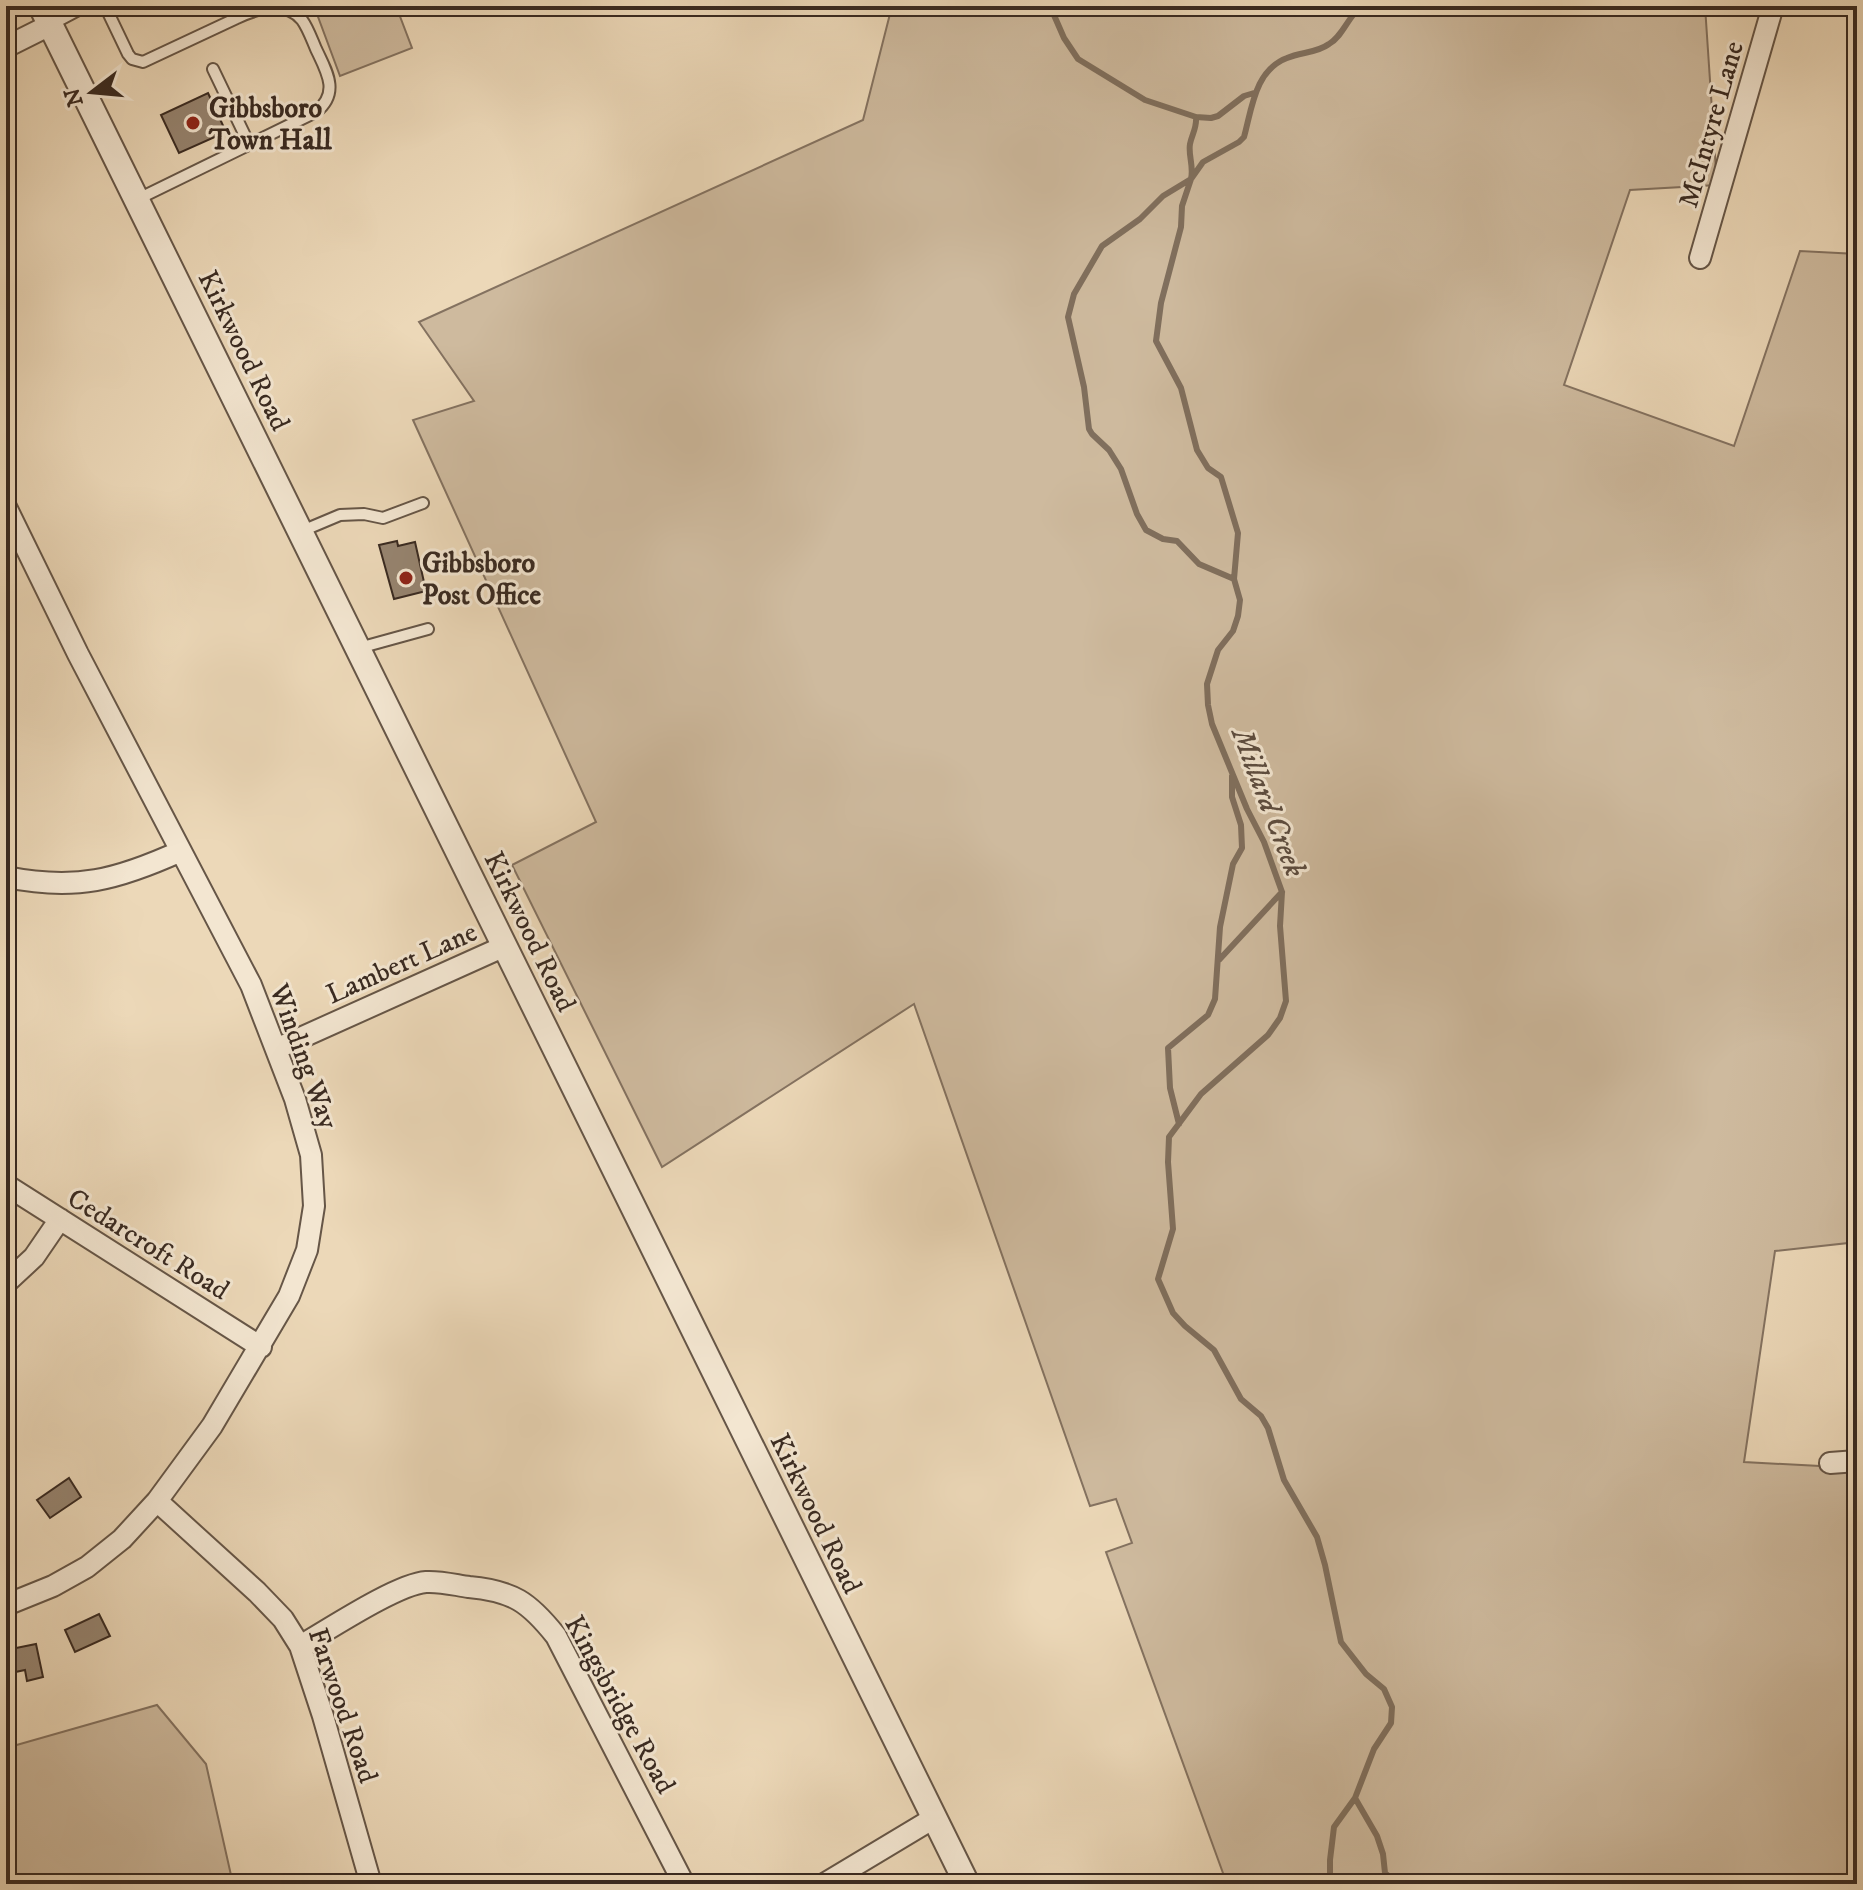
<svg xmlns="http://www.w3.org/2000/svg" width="1863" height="1890" font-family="'IM FELL DW Pica',serif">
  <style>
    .green { fill: #ceba9e; stroke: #847260; stroke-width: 2 }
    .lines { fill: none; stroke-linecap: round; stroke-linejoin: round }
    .stream { stroke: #806f5d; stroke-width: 6 }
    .building { fill: #968470; stroke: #392a21; stroke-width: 2 }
    .service-casing { stroke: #665647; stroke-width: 14 }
    .minor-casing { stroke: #665647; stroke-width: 24 }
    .tertiary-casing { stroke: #665647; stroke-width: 28 }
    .service { stroke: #f3e6d1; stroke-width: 10 }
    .minor { stroke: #f3e6d1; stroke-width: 20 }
    .tertiary { stroke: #f3e6d1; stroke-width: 24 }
    .poi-dot { fill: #8f2418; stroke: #f3e6d1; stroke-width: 3 }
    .labels { text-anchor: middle; stroke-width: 6; stroke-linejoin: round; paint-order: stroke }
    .poi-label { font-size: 28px; font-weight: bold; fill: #392a21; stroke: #f3e6d1; text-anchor: start }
    .street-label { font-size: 28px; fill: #392a21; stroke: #f3e6d1 }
    .water-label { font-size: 30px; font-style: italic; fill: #5c4c3f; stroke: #f3e6d1 }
  </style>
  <rect width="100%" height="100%" fill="#ecd8b8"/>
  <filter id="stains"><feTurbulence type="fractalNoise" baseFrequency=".0025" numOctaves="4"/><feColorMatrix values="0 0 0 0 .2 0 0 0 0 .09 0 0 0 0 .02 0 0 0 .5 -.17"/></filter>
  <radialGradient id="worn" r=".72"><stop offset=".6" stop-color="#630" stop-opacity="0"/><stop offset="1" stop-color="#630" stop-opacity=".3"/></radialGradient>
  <path class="green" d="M314 6H396L412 48 340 76Z
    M892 6H1705L1717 185 1630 190 1564 385 1734 446 1800 251 1857 254V1242L1775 1251 1744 1462 1857 1468V1884H1227L1106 1552 1132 1543 1116 1499 1090 1506 914 1004 662 1167 512 865 596 822 413 420 474 401 419 322 863 120Z
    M157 1705 206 1764 233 1884H6V1748Z"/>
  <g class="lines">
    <path class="stream" d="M1050 6 1064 38 1078 59 1145 100 1196 117 1211 118 1218 116 1244 96 1254 93
      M1196 117C1197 128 1192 134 1190 144 1188 155 1194 166 1191 179L1163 196 1140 219 1102 246 1074 294 1068 317 1084 387 1089 429 1092 434 1109 450 1121 469 1137 514 1146 530 1163 539 1177 541 1199 564 1234 579
      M1219 960 1282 892
      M1179 1124 1170 1088 1168 1048 1208 1015 1215 999 1220 927 1233 864 1242 848 1241 825 1232 797V776
      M1355 1798 1377 1836 1383 1854 1385 1873 1397 1884
      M1330 1884V1860L1334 1827 1355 1798 1374 1749 1391 1723 1392 1707 1384 1689 1366 1674 1341 1642 1325 1565 1317 1537 1284 1480 1268 1428 1261 1416 1241 1399 1214 1350 1185 1326 1173 1313 1158 1279 1173 1229 1168 1162 1169 1137 1201 1094 1268 1035 1280 1018 1286 1001 1280 926 1282 892 1264 842 1247 809 1212 724 1208 705 1207 684 1218 650 1233 631 1238 616 1240 600 1234 579 1238 533 1221 477 1208 468 1197 450 1181 388 1156 341 1161 303 1181 227 1182 206 1191 179 1203 162 1239 142 1244 137C1252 108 1255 70 1287 58 1301 52 1317 53 1329 44 1343 36 1348 17 1361 6"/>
  </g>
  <path class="building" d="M208 93 226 132 179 153 161 115Z
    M397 541 398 546 415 542 426 591 394 599 379 545Z
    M69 1478 81 1497 50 1518 37 1500Z
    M99 1614 110 1636 75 1652 65 1630Z
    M36 1644 43 1677 27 1681 25 1670 6 1674V1650Z"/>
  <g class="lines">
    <g class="service-casing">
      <path id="service" d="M105 6 128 54 132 59 143 62 237 18 231 6
        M50 25 86 6
        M213 69 249 144
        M138 199 316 112C340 93 327 72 316 49 312 40 308 28 302 20 285 0 256 9 237 18
        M302 531 340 515 364 514 383 518 423 503
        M359 648 428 629"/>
    </g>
    <g class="minor-casing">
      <path id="minor" d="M6 47 50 25
        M1700 258 1773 6
        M6 507 78 654 251 985 295 1099 311 1155 314 1206 307 1250 289 1296 212 1426 157 1501 122 1539 87 1567 53 1586 6 1605
        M6 877C76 891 117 880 181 851
        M276 1049 505 946
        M6 1185 261 1347
        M6 1283 34 1257 60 1219
        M1830 1463 1857 1461
        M157 1501 257 1592 283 1619 300 1646 323 1716 371 1884
        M300 1646C328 1630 397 1584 426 1582 440 1581 455 1585 469 1587 513 1591 529 1602 556 1636L684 1884
        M824 1884 934 1818"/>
    </g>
    <g class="tertiary-casing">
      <path id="tertiary" d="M41 6 967 1884"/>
    </g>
    <use href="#service" class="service"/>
    <use href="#minor" class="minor"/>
    <use href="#tertiary" class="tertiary"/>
  </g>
  <g class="poi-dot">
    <circle cx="193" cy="123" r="8"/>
    <circle cx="406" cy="578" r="8"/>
  </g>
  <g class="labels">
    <g class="poi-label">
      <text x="209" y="117">Gibbsboro<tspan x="209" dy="32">Town Hall</tspan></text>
      <text x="422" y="572">Gibbsboro<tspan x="422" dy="32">Post Office</tspan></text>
    </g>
    <g class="street-label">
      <text transform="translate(1710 124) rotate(-74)" y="10">McIntyre Lane</text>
      <text transform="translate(245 350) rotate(64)" y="10">Kirkwood Road</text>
      <text transform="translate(531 931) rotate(64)" y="10">Kirkwood Road</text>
      <text transform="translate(401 962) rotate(-24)" y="10">Lambert Lane</text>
      <text transform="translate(305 1056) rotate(70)" y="10">Winding Way</text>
      <text transform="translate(149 1243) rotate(32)" y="10">Cedarcroft Road</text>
      <text transform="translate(817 1513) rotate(64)" y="10">Kirkwood Road</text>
      <text transform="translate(621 1704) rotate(61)" y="10">Kingsbridge Road</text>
      <text transform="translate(344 1705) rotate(71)" y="10">Farwood Road</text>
    </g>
    <g class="water-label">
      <text transform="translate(1269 802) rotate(69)" y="10">Millard Creek</text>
    </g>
  </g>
  <rect width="1863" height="1890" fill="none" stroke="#ecd8b8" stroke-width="32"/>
  <rect x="8" y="8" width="1847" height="1874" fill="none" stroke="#392a21" stroke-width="4"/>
  <rect x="16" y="16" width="1831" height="1858" fill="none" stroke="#392a21" stroke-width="2"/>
  <g transform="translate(92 92) rotate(254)" stroke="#f3e6d1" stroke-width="6" paint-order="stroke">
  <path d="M0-6L14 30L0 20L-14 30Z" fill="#392a21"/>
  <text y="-12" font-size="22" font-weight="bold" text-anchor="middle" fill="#392a21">N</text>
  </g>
  <rect width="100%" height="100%" filter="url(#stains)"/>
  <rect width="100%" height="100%" fill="url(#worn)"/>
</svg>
